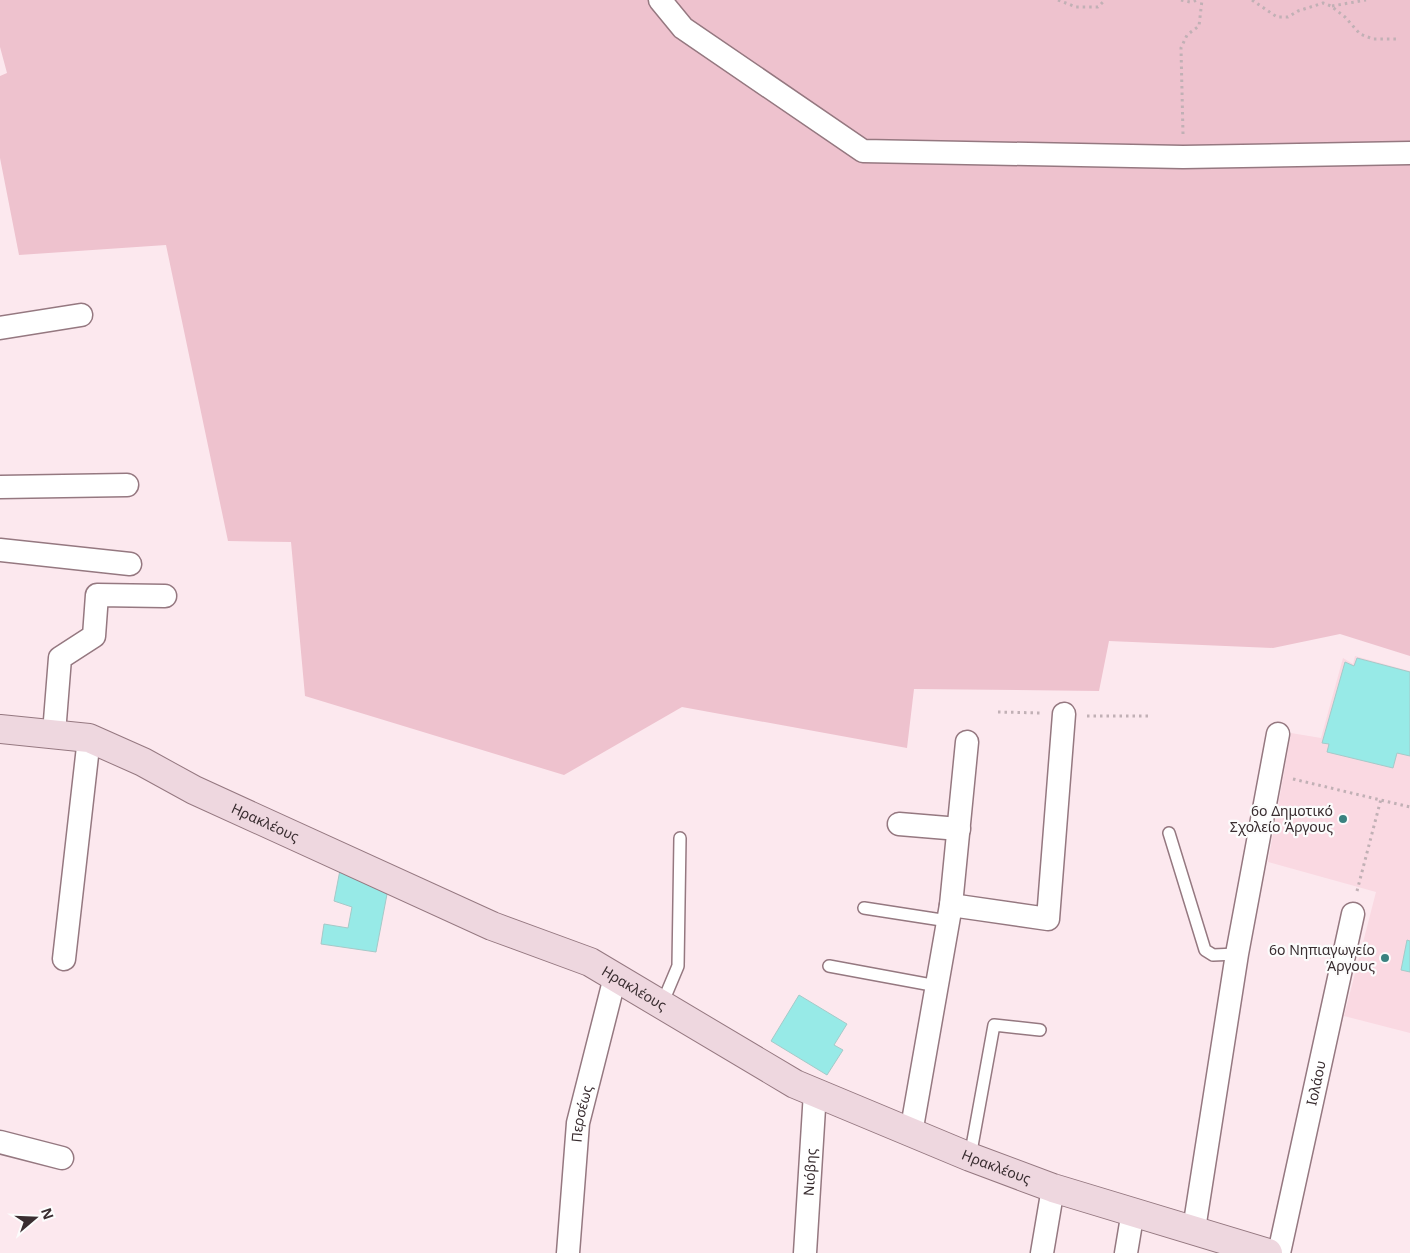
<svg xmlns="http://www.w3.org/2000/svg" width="1410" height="1253" font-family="'Noto Sans',sans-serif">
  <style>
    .built { fill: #fad9e2 }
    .green { fill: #eec2ce }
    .building { fill: #97eae7; stroke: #a6c9c8 }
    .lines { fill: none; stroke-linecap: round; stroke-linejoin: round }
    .lane-casing { stroke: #957880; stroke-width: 14 }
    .street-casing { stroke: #957880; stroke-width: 25 }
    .secondary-casing { stroke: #957880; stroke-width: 30 }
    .path { stroke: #c1b0b5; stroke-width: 3; stroke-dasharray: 2.5 4; stroke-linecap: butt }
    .lane { stroke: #fff; stroke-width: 11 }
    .street { stroke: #fff; stroke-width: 22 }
    .secondary { stroke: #eed7df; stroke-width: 28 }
    .poi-dot { fill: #3a8280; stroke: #fcfcfc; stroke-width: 2 }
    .labels { text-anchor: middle; stroke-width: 4.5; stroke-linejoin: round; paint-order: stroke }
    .poi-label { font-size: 14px; fill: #392d30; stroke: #fcfcfc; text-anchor: end }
    .street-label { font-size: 14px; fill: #392d30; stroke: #fcfcfc }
  </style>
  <rect width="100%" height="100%" fill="#fce8ee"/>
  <path class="built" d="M1355 656 1410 671V1033L1344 1016 1376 892 1268 862 1291 733 1321 738 1343 658 1353 664Z"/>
  <path class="green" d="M0 0H1410V656L1340 634 1273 648 1109 641 1099 691 914 689 907 748 682 707 564 775 305 696 291 542 228 541 166 245 19 255 0 158V76L7 73 0 47Z"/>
  <path class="building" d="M1357 658 1410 672V756L1397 753 1393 768 1327 752 1329 744 1322 743 1345 662 1354 666Z
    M341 865 388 889 376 952 321 944 324 924 348 928 352 907 334 901Z
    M1407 940 1410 941V972L1401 970Z
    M799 995 847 1024 834 1045 843 1050 827 1075 771 1041Z"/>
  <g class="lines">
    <g class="lane-casing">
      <path id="lane" d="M1169 833 1205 950 1213 955 1237 954
        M864 908 948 921
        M829 966 937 986
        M662 1004 678 966 680 838
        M970 1157 994 1025 1040 1030"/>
    </g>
    <g class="street-casing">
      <g id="street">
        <path d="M660 0 683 28 863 151 1183 157 1410 153"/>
        <path d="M0 328 81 315"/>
        <path d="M0 487 127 485"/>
        <path d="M0 550 130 564"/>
        <path d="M54 733 60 658 94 636 97 595 165 596"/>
        <path d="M899 824 959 829"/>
        <path d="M951 905 1048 919 1064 714"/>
        <path d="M64 959 89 738"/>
        <path d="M911 1133 951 905 967 742"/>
        <path d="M0 1142 62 1158"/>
        <path d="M1194 1229 1237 954 1278 734"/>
        <path id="s1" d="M568 1253 578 1123 615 977"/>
        <path id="s2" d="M805 1253 815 1092"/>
        <path d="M1042 1253 1053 1188"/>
        <path d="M1126 1253 1133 1211"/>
        <path id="s3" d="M1279 1253 1353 914"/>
      </g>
    </g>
    <g class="secondary-casing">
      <g id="secondary">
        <path id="s4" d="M0 729 89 738 143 762 194 790 492 926 590 962 795 1084 970 1157 1053 1188 1268 1253"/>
      </g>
    </g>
    <path class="path" d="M1058 0 1076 7H1098L1105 0
      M1181 0 1190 2 1198 0
      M1252 0 1277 17H1288L1298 11 1323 3 1331 6 1345 17 1360 34 1373 39H1396
      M1332 6 1366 0
      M1183 134 1181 48 1187 35 1199 26 1202 0
      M998 712 1041 713
      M1087 716H1152
      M1293 779 1410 807
      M1357 891 1381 799"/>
    <use href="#lane" class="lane"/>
    <use href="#street" class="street"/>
    <use href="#secondary" class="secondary"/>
  </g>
  <g class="poi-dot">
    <circle cx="1343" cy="819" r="5"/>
    <circle cx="1385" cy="958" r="5"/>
  </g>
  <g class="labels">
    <g class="poi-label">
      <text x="1333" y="816">6ο Δημοτικό<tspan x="1333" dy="16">Σχολείο Άργους</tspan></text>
      <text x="1375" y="955">6ο Νηπιαγωγείο<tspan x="1375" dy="16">Άργους</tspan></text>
    </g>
    <g class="street-label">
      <text dy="5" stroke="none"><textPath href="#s4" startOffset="285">Ηρακλέους</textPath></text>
      <text dy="5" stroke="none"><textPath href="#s4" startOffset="690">Ηρακλέους</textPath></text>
      <text dy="5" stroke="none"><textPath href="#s3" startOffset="174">Ιολάου</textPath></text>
      <text dy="5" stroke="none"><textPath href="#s1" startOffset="140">Περσέως</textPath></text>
      <text dy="5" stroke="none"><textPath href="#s4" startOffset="1095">Ηρακλέους</textPath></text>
      <text dy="5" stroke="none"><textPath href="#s2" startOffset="81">Νιόβης</textPath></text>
    </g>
  </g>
  <g transform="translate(35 1218) rotate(71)" stroke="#fcfcfc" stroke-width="4" paint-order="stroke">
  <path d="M0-4L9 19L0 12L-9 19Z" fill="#392d30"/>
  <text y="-8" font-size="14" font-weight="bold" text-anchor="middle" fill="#392d30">N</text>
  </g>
</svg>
